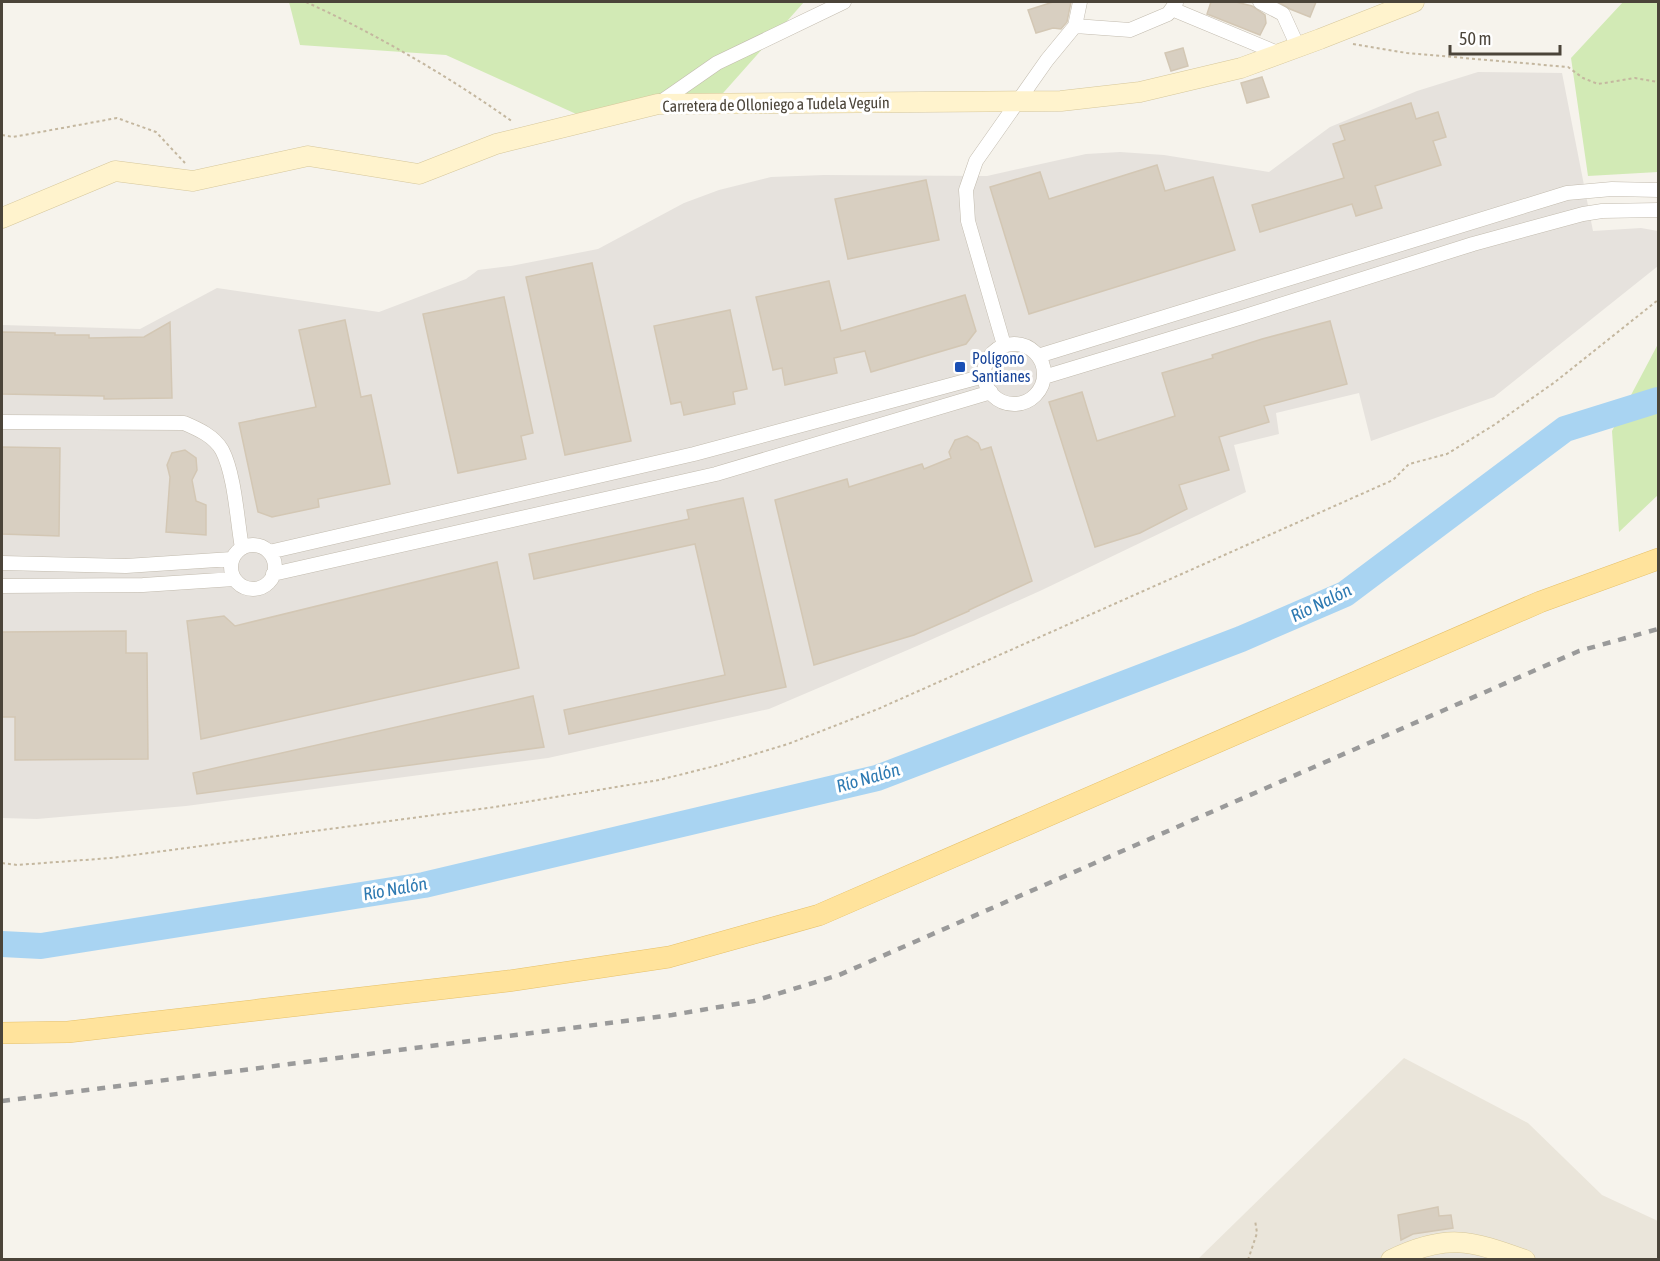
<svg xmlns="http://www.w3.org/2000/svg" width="1660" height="1261" font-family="'Asap Condensed',sans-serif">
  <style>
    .residential { fill: #eae5da }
    .industrial { fill: #e6e2dd }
    .green { fill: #d2eab5 }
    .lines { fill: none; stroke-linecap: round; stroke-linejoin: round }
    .river { stroke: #a9d4f2; stroke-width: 26 }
    .building { fill: #d8cfc1; stroke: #d3c7b4; stroke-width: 1.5 }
    .street-casing { stroke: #c2bbae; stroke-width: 15 }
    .secondary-casing { stroke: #d6c79b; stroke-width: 21 }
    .primary-casing { stroke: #e6c16a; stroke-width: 22 }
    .path { stroke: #c4b79f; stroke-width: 2; stroke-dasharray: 3 3; stroke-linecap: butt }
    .street { stroke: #fff; stroke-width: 14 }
    .secondary { stroke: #fff3cd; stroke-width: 20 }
    .primary { stroke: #ffe39c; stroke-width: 21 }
    .rail { stroke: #9a9a9a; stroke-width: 4.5; stroke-dasharray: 8 8; stroke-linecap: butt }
    .transit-dot { fill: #1a4fb4; stroke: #fff; stroke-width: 2 }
    .labels { text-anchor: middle; stroke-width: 6; stroke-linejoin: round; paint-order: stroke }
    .street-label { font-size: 16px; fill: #4b4439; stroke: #fff }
    .transit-label { font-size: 16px; fill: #164399; stroke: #fff; text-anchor: start }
    .water-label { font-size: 18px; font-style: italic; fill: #2e7ab2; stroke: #fff }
  </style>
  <rect width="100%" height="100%" fill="#f6f3ec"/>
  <path class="residential" d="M1404 1058 1528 1123 1602 1195 1658 1221V1259L1197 1260Z"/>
  <path class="industrial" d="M1478 72 1562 73 1593 231 1641 228 1658 231V266L1494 397 1371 441 1359 393 1276 413 1279 434 1234 445 1246 492 1042 590 917 646 769 709 548 758 186 806 37 819 2 818V325L140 329 217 288 379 312 466 279 478 270 511 266 598 249 684 203 719 190 771 177 824 175 987 176 1086 154 1120 152 1164 155 1269 172 1330 127 1417 91Z"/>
  <path class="green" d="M289 2H804L708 110 585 118 446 55 300 45Z
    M1623 2H1658V172L1588 176 1571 58Z
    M1658 344V495L1619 532 1612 431Z"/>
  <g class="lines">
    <path class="river" d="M2 944 41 946 424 885 877 778 1241 639 1345 594 1565 429 1658 400"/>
  </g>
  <path class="building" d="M1053 2H1071L1067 22 1061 29 1053 28 1036 33 1028 10Z
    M1211 2H1236L1252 6 1265 15 1266 23 1260 35 1207 14Z
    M1278 2H1316L1310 17 1290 9Z
    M1183 48 1188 66 1171 71 1165 53Z
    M1262 77 1269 97 1247 103 1241 83Z
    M1411 103 1416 119 1438 112 1446 137 1433 141 1441 165 1375 186 1382 208 1356 216 1352 204 1260 232 1252 205 1344 178 1333 144 1345 140 1340 126Z
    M1157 165 1165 191 1213 177 1235 250 1029 314 990 187 1040 172 1049 199Z
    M926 180 939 240 848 259 835 199Z
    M592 263 631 441 565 455 526 277Z
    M829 281 841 331 965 295 976 331 966 344 871 372 865 351 834 358 837 373 785 385 782 368 773 370 756 297Z
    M504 297 533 433 521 436 526 459 458 473 423 314Z
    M730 310 747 389 733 392 735 404 684 415 681 402 671 404 654 326Z
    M345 320 361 397 371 395 390 484 318 499 319 507 272 517 258 512 239 423 316 407 299 330Z
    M1330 321 1347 384 1264 406 1269 422 1219 437 1229 470 1179 485 1187 509 1140 533 1095 547 1049 402 1082 392 1097 441 1175 416 1162 373 1213 358 1212 355 1262 339Z
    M170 322 172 398 104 399V396L2 394V332L55 333V335H89V338L144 337Z
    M967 436 978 443 981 450 991 447 1032 581 969 610V611L914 635 814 665 775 500 847 479 849 487 922 464 924 469 951 458 949 452 955 440Z
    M2 447 60 448 59 536 2 534Z
    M185 450 196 458 197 470 192 480 196 501 206 505V535L166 532 170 477 167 465 172 453Z
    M743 498 786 687 569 734 564 710 725 675 695 544 534 579 529 554 689 519 687 510Z
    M497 562 519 668 201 739 187 621 224 616 235 626Z
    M126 631V653H147L148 759 15 760V717H2V632Z
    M533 696 544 747 197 794 193 773Z
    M1438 1207 1439 1216 1451 1215 1453 1228 1413 1234 1401 1240 1398 1215Z"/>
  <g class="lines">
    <g class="street-casing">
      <path id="street" d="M1260 2 1283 14 1298 47
        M1172 9 1280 54
        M1075 26 1130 30 1168 14 1176 3
        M658 104 717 63 844 2
        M984 374a30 30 0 1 1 60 0a30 30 0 1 1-60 0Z
        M1004 345 968 221 966 190 976 161 1047 60 1075 26 1080 2
        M1038 356 1567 193 1612 189 1658 190
        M1044 377 1239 318 1473 244 1583 214 1602 211 1658 210
        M2 422 184 423C198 429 214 436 222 450 235 475 237 520 242 548
        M231 567a22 22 0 1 1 44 0a22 22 0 1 1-44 0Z
        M269 552 694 454 984 376
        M2 563 126 566 232 559
        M273 574 716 474 991 392
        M2 586 143 585 234 579"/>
    </g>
    <g class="secondary-casing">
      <path id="secondary" d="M2 218 115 171 193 181 308 156 419 174 496 144 658 104 1061 101 1140 92 1241 68 1320 39 1414 2
        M1391 1260C1446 1233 1470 1240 1525 1260"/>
    </g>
    <g class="primary-casing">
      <path id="primary" d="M2 1033 68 1032 508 981 669 957 819 915 1540 602 1658 559"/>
    </g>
    <path class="path" d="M306 2C378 35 448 76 513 122
      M1353 44 1407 53 1568 67 1583 78 1598 84 1635 78 1658 82
      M2 135 13 137 117 118 156 132 185 163
      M2 863 17 865 111 858 495 807 659 780 715 766 788 744 878 709 1393 480 1409 464 1447 454 1494 425 1555 382 1658 300
      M1248 1260 1257 1233 1255 1220"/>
    <use href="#street" class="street"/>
    <use href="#secondary" class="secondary"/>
    <use href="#primary" class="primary"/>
    <path class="rail" d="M2 1101 672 1015 754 1001 839 975 1579 651 1658 629"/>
  </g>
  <rect class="transit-dot" x="954" y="361" width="12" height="12" rx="3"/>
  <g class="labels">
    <g class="street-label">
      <text transform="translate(776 104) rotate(-1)" y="6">Carretera de Olloniego a Tudela Veguín</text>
    </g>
    <g class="transit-label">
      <text x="972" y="364">Polígono<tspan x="972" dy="18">Santianes</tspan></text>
    </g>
    <g class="water-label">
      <text transform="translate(1321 603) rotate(-26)" y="6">Río Nalón</text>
      <text transform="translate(868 778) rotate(-16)" y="6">Río Nalón</text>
      <text transform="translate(395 889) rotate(-10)" y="6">Río Nalón</text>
    </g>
  </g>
  <rect width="1660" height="1261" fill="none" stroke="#4b4439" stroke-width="6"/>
  <path d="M1450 45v9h110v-9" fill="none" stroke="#4b4439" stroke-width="3"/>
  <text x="1459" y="45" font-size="18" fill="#4b4439" stroke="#ffffff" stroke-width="4.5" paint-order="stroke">50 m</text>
</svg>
